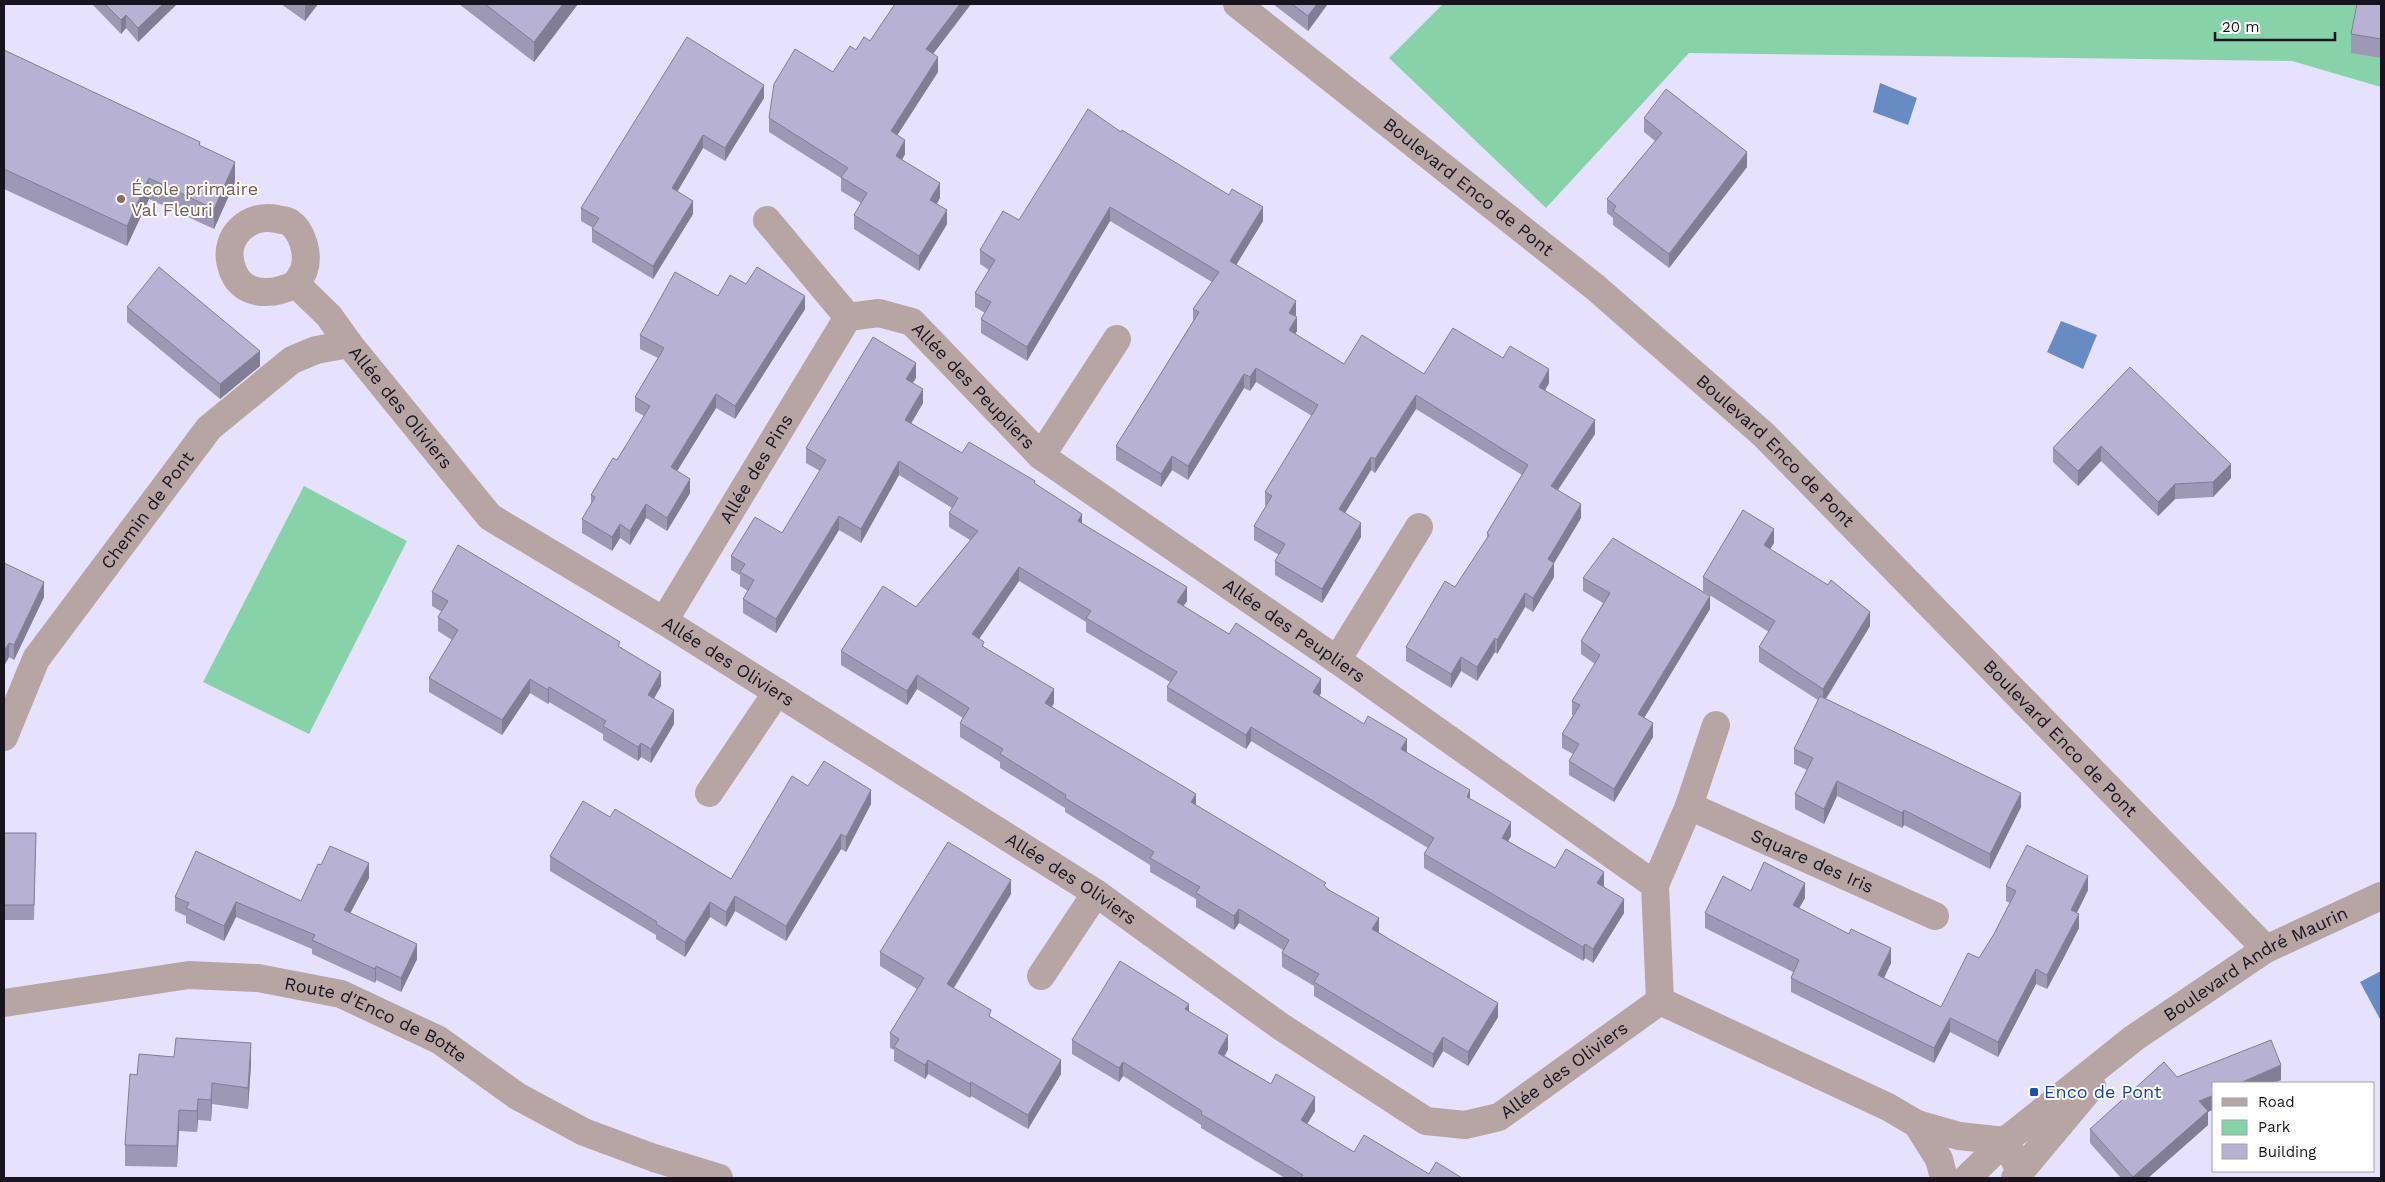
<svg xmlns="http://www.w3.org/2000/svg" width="2385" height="1182" font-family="'Work Sans',sans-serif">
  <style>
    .green { fill: #88d2aa }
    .water { fill: #698bc3 }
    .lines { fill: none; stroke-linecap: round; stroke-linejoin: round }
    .street { stroke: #b7a5a4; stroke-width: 28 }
    .wall { fill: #9d99b5 }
    .shaded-wall { fill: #807d94 }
    .building { fill: #b7b2d3; stroke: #807d94 }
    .education-dot { fill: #8d6e63; stroke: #fff; stroke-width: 2 }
    .transit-dot { fill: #1a4fb4; stroke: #fff; stroke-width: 2 }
    .labels { text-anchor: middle; stroke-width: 4; stroke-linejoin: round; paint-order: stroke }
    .street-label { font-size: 18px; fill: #171420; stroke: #fff }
    .education-label { font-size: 18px; fill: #785e54; stroke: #fff; text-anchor: start }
    .transit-label { font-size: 18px; fill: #164399; stroke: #fff; text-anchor: start }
  </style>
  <rect width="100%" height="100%" fill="#e6e2fe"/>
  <path class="green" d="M1443 4H2381V87L2292 61 1689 53 1546 208 1389 58Z
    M304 486 407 541 309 734 203 682Z"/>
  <path class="water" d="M1880 83 1917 98 1908 125 1873 112Z
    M2061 321 2097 335 2083 369 2047 352Z
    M2381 971V1021L2360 982Z"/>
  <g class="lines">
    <g class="street">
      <path id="s1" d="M1237 4 1595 287 1764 435 2266 949"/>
      <path d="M767 220 848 317"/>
      <path id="s2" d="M296 284C272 296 239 298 231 265 223 236 249 213 277 219 280 220 286 220 289 222 303 231 309 255 304 270 302 275 298 280 296 284L329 316 349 344 490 517 664 621 1096 893 1280 1026 1426 1121 1465 1125 1499 1117 1660 1001 1888 1107 1917 1124 1959 1136 2005 1141 2021 1173"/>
      <path id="s3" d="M848 317 879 313 912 322 1041 456 1337 660 1655 885 1660 1001"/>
      <path d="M1041 456 1117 339"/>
      <path id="s4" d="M664 621 848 317"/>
      <path d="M1337 660 1419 527"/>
      <path id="s5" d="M4 737 36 659 209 428 292 360 316 350 349 344"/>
      <path d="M709 793 777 692"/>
      <path id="s6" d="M1689 806 1935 916"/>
      <path d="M1655 885 1689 806 1716 725"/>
      <path d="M1041 976 1096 893"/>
      <path id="s7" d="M4 1003 189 975 258 978 341 994 439 1040 517 1096 584 1132 654 1158 719 1178"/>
      <path d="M1917 1124 1939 1159 1944 1178"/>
      <path id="s8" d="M1967 1178 2005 1141 2134 1038 2266 949 2381 896"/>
      <path d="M2015 1178 2092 1086"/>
    </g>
  </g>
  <path class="wall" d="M92 4H177L138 42 126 28 121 34Z
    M281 4H318L305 21Z
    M459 4H578L534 62Z
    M895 4H971L933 54 938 72 897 135 905 154 902 160 940 198 937 204 947 224 919 271 854 229V215L861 203 841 191V178L769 132V118L833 72 856 50 870 41Z
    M1273 4H1327V5L1308 31Z
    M2381 4V58L2351 53V34Z
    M4 50 200 146 235 182 214 229 149 199 127 246 4 189Z
    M764 98 725 161 703 148 677 191 693 214 653 279 592 242V229L593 228 581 221V208Z
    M1644 118 1747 167 1669 268 1613 225V218L1607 213V199L1655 141 1644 132Z
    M1121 132 1229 195 1263 221 1236 265 1296 315 1295 316 1297 331 1295 334 1344 364 1424 374 1503 358 1549 383 1545 390 1595 434 1558 490 1581 518 1554 563V577L1533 612 1525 607 1497 654 1495 652 1477 681 1461 671 1451 688 1406 661V647L1455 587 1487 539V533L1522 475 1416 409 1375 473 1371 470 1345 513 1361 537 1322 603 1275 575V561L1279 555 1254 540V526L1266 506 1265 505V492L1312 416 1256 382 1250 391 1244 388 1188 480 1172 470 1161 487 1116 460V446L1193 321V309L1212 282 1110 221 1027 361 981 333V319L985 313 975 307V293L989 270 980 264V250L1019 220Z
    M746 284 805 309 735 419 716 408 677 471 690 493 667 531 646 518 630 545 620 538 612 551 582 533V519L591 504V495L617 460 644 416 635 411V397L658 358 640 349V335L718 296Z
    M127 307 260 366 220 399 127 322Z
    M2130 367 2231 478 2213 497 2175 499 2158 516 2101 461 2078 486 2053 462V448Z
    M916 378 913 383 923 403 911 423 962 453 1035 484 1082 523 1187 601 1183 606 1321 693 1319 696 1407 753 1470 799 1511 836 1508 841 1555 868 1604 886 1624 913 1593 963 1585 958 1583 961 1424 868V854L1428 848 1251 741 1246 749 1167 701V687L1170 682 1086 632V622L1019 581 979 639 984 647 1054 703 1052 707 1196 805 1326 887 1379 932 1498 1017 1468 1066 1443 1051 1433 1068 1314 996V986L1282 967V953L1283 950 1239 923 1234 930 1196 907V899L1150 872V865L1065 812V808L1000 768V762L960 737V723L963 718 917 689 907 705 841 665V651L916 607 970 540 949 527V513L952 508 899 475 861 543 839 530 776 633 743 613V599L748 591 740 586V575L731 570V556L782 533 820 471 806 463V448Z
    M1774 543 1770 549 1870 626 1826 699 2021 807 1990 869 1904 825 1902 828 1837 796 1824 824 1795 809V794L1807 770 1794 764V749L1818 700 1759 662V647L1769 632 1703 591V577Z
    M4 563 44 597 14 660 9 657 4 666Z
    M1583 578 1710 609 1644 718 1653 737 1614 802 1569 775V761L1573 754 1562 748V734L1573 715H1572V701L1595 664 1581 654V641L1603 603 1583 591Z
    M432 592 620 647 661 686 654 698 674 724 651 763 641 757 638 761 603 740V734L549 702 548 704 530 693 502 735 429 692V678L452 640 438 631V617L442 612 432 606Z
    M808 786 871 804 846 852 841 849 786 941 735 911 726 927 710 917 685 957 656 939V935L550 871V856L610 817 731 879Z
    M4 833H36L34 920H4Z
    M369 878 350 913 417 959 401 992 376 980 375 983 312 954V949L236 917 224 941 186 923V916L175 911V897L301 901Z
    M2006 886 2088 890 2077 913 2079 928 2063 959 2047 989 2036 984 1998 1057 1950 1032 1934 1063 1791 992V978L1793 972 1705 928V913L1751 891 1805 898 1799 908 1891 963 1884 978 1941 1007 1979 958 1994 934 2010 903 2006 901Z
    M1011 894 954 988 991 1018 1061 1074 1028 1129 971 1096 970 1098 928 1074 925 1079 894 1061V1050L890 1048V1033L917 989 880 966V952Z
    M1189 1011 1228 1049 1225 1056 1315 1111 1307 1124 1354 1152 1429 1174 1462 1178H1285L1201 1128V1125L1123 1076 1119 1082 1072 1054V1040Z
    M251 1064 248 1109 212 1104 211 1121 198 1120 197 1132 179 1131 177 1167 125 1166V1145L137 1075Z
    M2177 1077 2281 1080 2273 1083H2214V1109L2208 1112V1125L2148 1178H2121L2090 1143V1129Z"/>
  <path class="shaded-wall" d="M163 4H177L138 42V28Z
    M307 4H318L305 21V6Z
    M563 4H578L534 62V42Z
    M960 4H971L926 63V49Z
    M1317 4H1327V5L1308 31V16Z
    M126 15V28L121 34V20Z
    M938 57V72L891 145V131Z
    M764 85V98L725 161V148Z
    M703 135V148L672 201V188Z
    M905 140V154L896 170V156Z
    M1747 152V167L1669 268V254Z
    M235 162V182L214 229V209Z
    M149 178V199L127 246V226Z
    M940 183V198L930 214V200Z
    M693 201V214L653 279V266Z
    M1110 207V221L1027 361V347Z
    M1263 207V221L1230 275V261Z
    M947 210V224L919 271V256Z
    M805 296V309L735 419V406Z
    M1296 301V315L1289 327V313Z
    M1297 317V331L1289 344V330Z
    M260 351V366L220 399V384Z
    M916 363V378L906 393V379Z
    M1256 368V382L1250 391V377Z
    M1549 369V383L1539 401V387Z
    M1244 374V388L1188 480V466Z
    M923 389V403L905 434V420Z
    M716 394V408L671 481V467Z
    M1416 395V409L1375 473V459Z
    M1595 420V434L1551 500V486Z
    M2101 446V461L2078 486V471Z
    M1172 456V470L1161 487V474Z
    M1371 457V470L1339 523V509Z
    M899 461V475L861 543V529Z
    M2231 464V478L2213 497V482Z
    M690 479V493L667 531V518Z
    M2175 484V499L2158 516V502Z
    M646 504V518L630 545V531Z
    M1581 504V518L1554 563V577L1533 612V598L1548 559Z
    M1082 514V528L1078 521Z
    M839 516V530L776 633V619Z
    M1361 523V537L1322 603V589Z
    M620 524V538L612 551V537Z
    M1774 529V543L1764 559V545Z
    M1019 567V581L972 649V634Z
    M44 582V597L14 660V645Z
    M1187 587V601L1177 616V602Z
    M1525 593V607L1497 654V640Z
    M1710 596V609L1638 728V714Z
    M1870 612V626L1823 703V689Z
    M1495 638V652L1477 681V667Z
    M9 643V657L4 666V651Z
    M1461 657V671L1451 688V674Z
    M661 672V686L648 709V695Z
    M917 675V689L907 705V691Z
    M530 679V693L502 735V720Z
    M1321 679V693L1313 706V692Z
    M549 687V702L548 704V690Z
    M1054 689V703L1045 717V703Z
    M674 710V724L651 763V749Z
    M1653 723V737L1614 802V789Z
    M1251 727V741L1246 749V735Z
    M1407 739V754L1401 749Z
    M641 743V757L638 761V747Z
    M1837 781V796L1824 824V809Z
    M871 790V804L846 852V837Z
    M1470 790V804L1467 797Z
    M2021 793V807L1990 869V854Z
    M1196 794V808L1191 802Z
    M1904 810V825L1902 828V813Z
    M1511 822V836L1502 852V838Z
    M841 834V849L786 941V926Z
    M369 863V878L344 925V910Z
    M1604 872V886L1597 897V883Z
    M2088 876V890L2071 924V910Z
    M1011 880V894L947 998V984Z
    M1805 883V898L1793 919V905Z
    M735 896V911L726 927V912Z
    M1624 899V913L1593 963V949Z
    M236 902V917L224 941V926Z
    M710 902V917L685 957V942Z
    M1239 909V923L1234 930V916Z
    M2079 914V928L2063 959 2047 989V975Z
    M1379 918V932L1372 929Z
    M417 944V959L401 992V978Z
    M1585 944V958L1583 961V947Z
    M1891 948V963L1878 990V975Z
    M376 966V980L375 983V969Z
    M2036 969V984L1998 1057V1042Z
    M1498 1003V1017L1468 1066V1052Z
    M1189 1004V1018L1185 1009Z
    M1950 1018V1032L1934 1063V1048Z
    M1228 1035V1049L1218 1067V1053Z
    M1443 1037V1051L1433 1068V1054Z
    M251 1043V1064L248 1109V1088Z
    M928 1060V1074L925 1079V1065Z
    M1061 1060V1074L1028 1129V1115Z
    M1123 1062V1076L1119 1082V1068Z
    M2281 1065V1080L2273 1083H2240Z
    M971 1082V1096L970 1098V1084Z
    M212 1083V1104L211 1121V1100Z
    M2214 1095V1109L2208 1112V1125L2148 1178H2133L2199 1101Z
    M1315 1097V1111L1301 1134V1120Z
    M198 1099V1120L197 1132V1111Z
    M179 1110V1131L177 1167V1146Z"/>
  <path class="building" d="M105 4H163L138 28 126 15 121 20Z
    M485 4H563L534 42Z
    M895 4H960L926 49 938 57 891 131 905 140 896 156 940 183 930 200 947 210 919 256 854 215 867 193 841 177 848 168 769 118 774 84 795 49 833 72 850 46 856 50 864 37 870 41Z
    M1292 4H1317L1308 16Z
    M2357 4H2381V39L2351 34Z
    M687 37 764 85 725 148 703 135 672 188 693 201 653 266 592 229 599 218 581 208Z
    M4 50 200 142 199 145 235 162 214 209 149 178 127 226 4 169Z
    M1666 89 1747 152 1669 254 1613 211 1616 206 1607 199 1662 133 1644 118Z
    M1088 109 1121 132 1122 130 1229 195 1232 189 1263 207 1230 261 1296 301 1289 313 1297 317 1289 330 1344 364 1362 335 1424 374 1453 328 1503 358 1510 346 1549 369 1539 387 1595 420 1551 486 1581 504 1548 559 1554 563 1533 598 1525 593 1497 640 1495 638 1477 667 1461 657 1451 674 1406 647 1445 581 1455 587 1489 535 1487 533 1528 465 1416 395 1375 459 1371 457 1339 509 1361 523 1322 589 1275 561 1285 544 1254 526 1272 496 1265 492 1318 405 1256 368 1250 377 1244 374 1188 466 1172 456 1161 474 1116 446 1199 312 1193 309 1219 272 1110 207 1027 347 981 319 991 302 975 293 995 260 980 250 1003 211 1019 220Z
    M159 267 260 351 220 384 127 307Z
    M757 267 805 296 735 406 716 394 671 467 690 479 667 518 646 504 630 531 620 524 612 537 582 519 595 497 591 495 613 458 617 460 650 406 635 397 664 348 640 335 675 272 718 296 730 275 746 284Z
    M873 337 916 363 906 379 923 389 905 420 962 453 969 442 1035 481 1034 483 1082 514 1078 521 1187 587 1177 602 1229 634 1236 623 1321 679 1313 692 1364 724 1368 716 1407 739 1401 749 1470 790 1467 797 1511 822 1502 838 1555 868 1566 849 1604 872 1597 883 1624 899 1593 949 1585 944 1583 947 1424 854 1434 838 1251 727 1246 735 1167 687 1177 672 1086 618 1091 611 1019 567 972 634 984 642 982 646 1054 689 1045 703 1196 794 1191 802 1326 883 1324 885 1327 889 1379 918 1372 929 1498 1003 1468 1052 1443 1037 1433 1054 1314 982 1319 974 1282 953 1289 940 1239 909 1234 916 1196 893 1200 887 1150 858 1154 852 1065 798 1066 795 1000 754 1003 749 960 723 969 708 917 675 907 691 841 651 883 586 916 607 978 531 949 513 958 498 899 461 861 529 839 516 776 619 743 599 754 580 740 572 745 564 731 556 755 517 782 533 826 460 806 448Z
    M2130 367 2231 464 2213 482 2175 484 2158 502 2101 446 2078 471 2053 448Z
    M1743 510 1774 529 1764 545 1828 585 1831 580 1870 612 1823 689 1759 647 1775 621 1703 577Z
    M1613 538 1710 596 1638 714 1653 723 1614 789 1569 761 1579 744 1562 734 1580 705 1572 701 1600 655 1581 641 1610 593 1583 578Z
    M458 545 620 642 618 646 661 672 648 695 674 710 651 749 641 743 638 747 603 726 606 721 549 687 548 690 530 679 502 720 429 678 458 630 438 617 448 601 432 592Z
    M4 563 44 582 14 645 9 643 4 651Z
    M1820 696 2021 793 1990 854 1904 810 1902 813 1837 781 1824 809 1795 794 1813 758 1794 749Z
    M824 761 871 790 846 837 841 834 786 926 735 896 726 912 710 902 685 942 656 924 657 922 550 856 583 801 610 817 615 809 731 879 792 776 808 786Z
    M4 833H36L34 905H4Z
    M948 842 1011 880 947 984 991 1010 989 1016 1061 1060 1028 1115 971 1082 970 1084 928 1060 925 1065 894 1047 899 1039 890 1033 924 978 880 952Z
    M2027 845 2088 876 2071 910 2079 914 2063 944 2047 975 2036 969 1998 1042 1950 1018 1934 1048 1791 978 1799 960 1705 913 1723 876 1751 891 1764 862 1805 883 1793 905 1849 934 1851 929 1891 948 1878 975 1941 1007 1968 953 1979 958 1994 934 2016 891 2006 886Z
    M330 846 369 863 344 910 417 944 401 978 376 966 375 969 312 940 315 935 236 902 224 926 186 908 189 903 175 897 196 851 301 901 318 864 321 865Z
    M1120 961 1189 1004 1185 1009 1228 1035 1218 1053 1271 1084 1276 1074 1315 1097 1301 1120 1354 1152 1364 1135 1429 1174 1436 1162 1462 1178H1301L1303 1175 1201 1114 1202 1111 1123 1062 1119 1068 1072 1040Z
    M176 1038 251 1043 248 1088 212 1083 211 1100 198 1099 197 1111 179 1110 177 1146 125 1145 130 1074 137 1075 139 1054 174 1057Z
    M2271 1040 2281 1065 2240 1083H2214V1095L2199 1101 2208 1111 2133 1177 2090 1129 2164 1062 2177 1077Z"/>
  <circle class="education-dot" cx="121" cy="199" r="5"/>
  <rect class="transit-dot" x="2029" y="1087" width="10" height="10" rx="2.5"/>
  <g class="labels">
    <g class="street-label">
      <text dy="6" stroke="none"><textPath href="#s1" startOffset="295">Boulevard Enco de Pont</textPath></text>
      <text dy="6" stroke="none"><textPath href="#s3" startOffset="154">Allée des Peupliers</textPath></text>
      <text dy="6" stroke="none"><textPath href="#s2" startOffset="402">Allée des Oliviers</textPath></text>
      <text dy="6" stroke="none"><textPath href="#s1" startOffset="700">Boulevard Enco de Pont</textPath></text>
      <text dy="6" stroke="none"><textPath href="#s4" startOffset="178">Allée des Pins</textPath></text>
      <text dy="6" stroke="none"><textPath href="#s5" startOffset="270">Chemin de Pont</textPath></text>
      <text dy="6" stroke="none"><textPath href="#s3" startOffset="559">Allée des Peupliers</textPath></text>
      <text dy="6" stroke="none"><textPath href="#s2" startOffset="822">Allée des Oliviers</textPath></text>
      <text dy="6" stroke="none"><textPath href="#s1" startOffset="1105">Boulevard Enco de Pont</textPath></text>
      <text dy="6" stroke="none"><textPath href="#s6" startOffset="135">Square des Iris</textPath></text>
      <text dy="6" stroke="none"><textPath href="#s2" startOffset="1228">Allée des Oliviers</textPath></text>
      <text dy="6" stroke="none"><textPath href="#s8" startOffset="361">Boulevard André Maurin</textPath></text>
      <text dy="6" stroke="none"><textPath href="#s7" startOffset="382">Route d'Enco de Botte</textPath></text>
      <text dy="6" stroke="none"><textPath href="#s2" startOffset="1812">Allée des Oliviers</textPath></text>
    </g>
    <g class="education-label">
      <text x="131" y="195">École primaire<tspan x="131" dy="21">Val Fleuri</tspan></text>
    </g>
    <g class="transit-label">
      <text x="2044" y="1098">Enco de Pont</text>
    </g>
  </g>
  <rect width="2385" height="1182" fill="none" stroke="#171420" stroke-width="10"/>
  <rect x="2212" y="1082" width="162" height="90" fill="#ffffff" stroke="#a2a1a6"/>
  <rect x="2222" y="1098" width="25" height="8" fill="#b7a5a4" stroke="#a2a1a6"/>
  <text x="2258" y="1107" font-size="15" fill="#171420">Road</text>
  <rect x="2222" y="1120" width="25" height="15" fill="#88d2aa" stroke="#a2a1a6"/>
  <text x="2258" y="1132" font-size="15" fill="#171420">Park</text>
  <rect x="2222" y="1144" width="25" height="15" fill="#b7b2d3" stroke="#a2a1a6"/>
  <text x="2258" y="1157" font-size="15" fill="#171420">Building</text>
  <path d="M2215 32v8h120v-8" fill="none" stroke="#171420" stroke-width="2.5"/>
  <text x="2222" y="32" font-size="15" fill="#171420" stroke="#ffffff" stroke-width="4" paint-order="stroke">20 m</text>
</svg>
